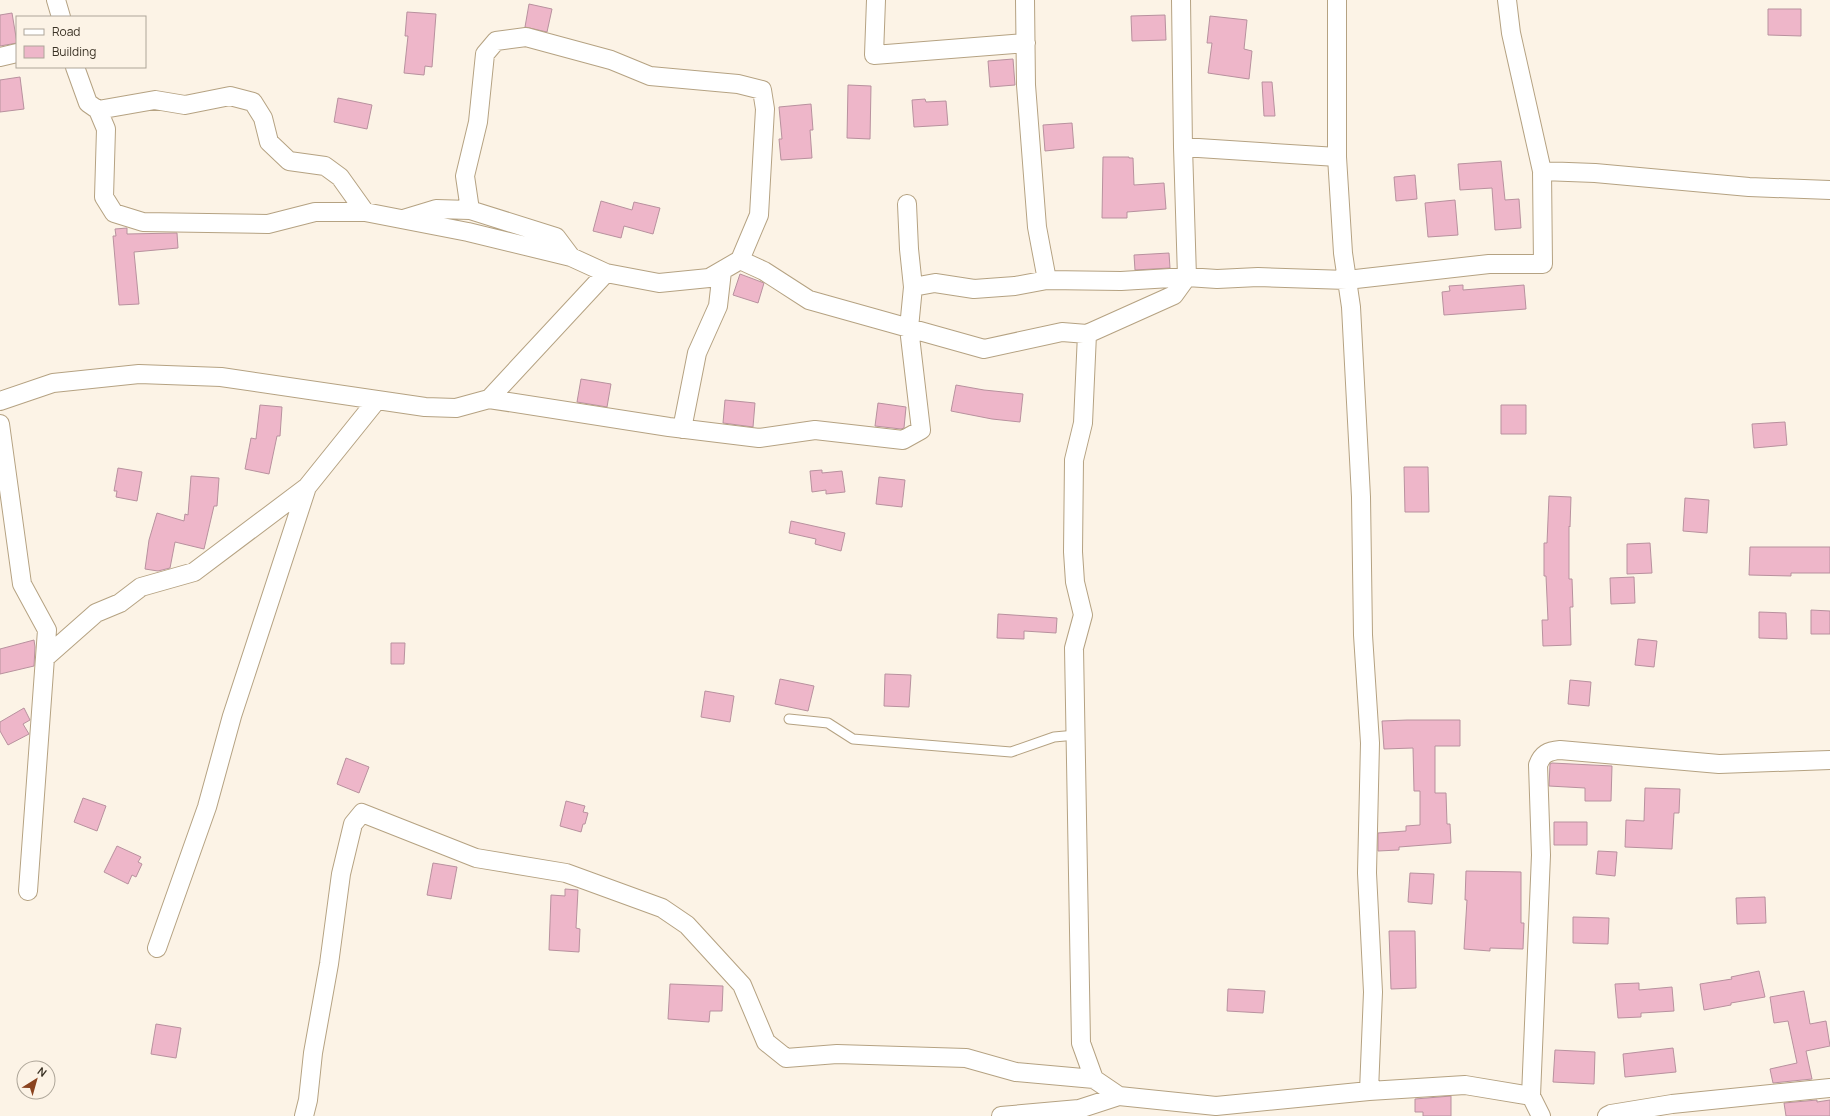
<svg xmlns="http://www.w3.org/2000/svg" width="1830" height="1116" font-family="Manrope,sans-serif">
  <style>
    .building { fill: #eeb6c9; stroke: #b8919e }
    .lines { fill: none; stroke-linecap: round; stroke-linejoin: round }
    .lane-casing { stroke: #b5a282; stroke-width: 11 }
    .street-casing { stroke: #b5a282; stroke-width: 20 }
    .lane { stroke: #fff; stroke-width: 9 }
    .street { stroke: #fff; stroke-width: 18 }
  </style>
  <rect width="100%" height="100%" fill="#fcf3e6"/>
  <path class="building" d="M529 4 552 9 547 32 525 27Z
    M1768 9H1801V36L1768 35Z
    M407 12 436 14 432 67 425 66 424 75 404 73 408 36H405Z
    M12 13 17 43 0 46V15Z
    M1165 15 1166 40 1132 41 1131 16Z
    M1210 16 1247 20 1244 49 1252 51 1249 79 1208 73 1212 43H1207Z
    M1013 59 1015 85 990 87 988 61Z
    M20 77 24 109 0 112V80Z
    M1262 82H1272L1275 116H1264Z
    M848 85 871 86 870 139 847 138Z
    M338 98 372 105 367 129 334 122Z
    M925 99 926 102 946 101 948 125 914 127 912 100Z
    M811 104 813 130H810L812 158 781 160 779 139H782L779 107Z
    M1072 123 1074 148 1045 151 1043 125Z
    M1103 157H1129V158H1133L1134 185 1164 183 1166 209 1127 212V218H1102Z
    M1501 161 1505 200 1519 199 1521 228 1495 230 1492 188 1460 190 1458 164Z
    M1415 175 1417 199 1396 201 1394 177Z
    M1455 200 1458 235 1428 237 1425 203Z
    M601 201 632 210 634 202 660 208 653 234 624 226 621 238 593 231Z
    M127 228V234L177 233 178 248 134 252 139 304 119 305 113 236H116L115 229Z
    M1169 253 1170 268 1135 270 1134 255Z
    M740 274 764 283 758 303 733 295Z
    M1463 285V290L1524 285 1526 309 1444 315 1442 292 1450 291 1449 286Z
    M581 379 611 384 607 407 577 402Z
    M956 385 984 390 1023 394 1020 422 992 419 951 411Z
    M725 400 755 403 753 427 723 423Z
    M878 403 906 407 904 428 901 429 875 426Z
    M260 405 282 407 280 436H277L269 474 245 469 251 438 256 439Z
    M1501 405H1526V434H1501Z
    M1785 422 1787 445 1754 448 1752 424Z
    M1404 467H1428L1429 512H1405Z
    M118 468 142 472 137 501 116 497 117 491H114Z
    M822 470V473L842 471 845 492 826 494V490L812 492 810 471Z
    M191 476 219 478 217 506H214L204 549 175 542 170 568 158 571 145 569 149 540 157 513 184 521 185 514 188 515Z
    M879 477 905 480 902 507 876 504Z
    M1549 496 1571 497 1570 527 1569 526V579H1572L1573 607H1570L1571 645 1543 646 1542 620H1548L1546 576H1544V543H1547Z
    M1685 498 1709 500 1707 533 1683 531Z
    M791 521 845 533 841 551 815 544 816 539 789 533Z
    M1650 543 1652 573 1627 574V544Z
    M1750 547H1830V573H1791V576L1749 575Z
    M1634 577 1635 603 1611 604 1610 578Z
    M1811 610 1830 611V634H1811Z
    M1759 612 1786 613 1787 639 1759 638Z
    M998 614 1057 618 1056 633 1024 631V639L997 638Z
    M1638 639 1657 641 1654 667 1635 665Z
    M34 640 35 647 34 666 0 674V649Z
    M391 643H405L404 664H391Z
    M885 674 911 675 909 707 884 706Z
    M780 679 814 686 808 711 775 704Z
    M1570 680 1591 682 1589 706 1568 704Z
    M705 691 734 696 730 722 701 717Z
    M24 708 30 720 23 724 29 734 8 745 0 731V722Z
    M1407 720H1460V746H1435V793H1446L1447 824H1450L1451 843 1399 847V850L1378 851V833L1406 831V826L1420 825V791H1414L1413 748 1384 749 1382 721Z
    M346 758 369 767 359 793 337 784Z
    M1552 763 1612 766 1611 801H1585V788L1549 786 1550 764Z
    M1645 788 1680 789 1679 813H1674L1672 849 1625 847 1626 820 1644 821Z
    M83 798 106 806 97 831 74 822Z
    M566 801 585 806 583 812 588 813 585 824H583L581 832 560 826Z
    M1554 822H1587V845H1554Z
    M117 846 141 857 138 862 142 864 136 877 132 875 128 884 104 872Z
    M1598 851 1617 852 1615 876 1596 874Z
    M433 863 457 867 451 899 427 895Z
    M1466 871 1521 872V923H1524L1523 949 1490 948V951L1464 949 1467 900H1465Z
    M1410 873 1434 874 1432 904 1408 902Z
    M565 889 578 890 576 928 580 929 579 952 549 950 551 895 565 896Z
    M1765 897 1766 923 1737 924 1736 898Z
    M1573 917 1609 918 1608 944 1573 943Z
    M1389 931H1415L1416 988 1391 989Z
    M1759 971 1765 997 1731 1003V1005L1704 1010 1700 984 1732 979 1731 977Z
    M1639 983V990L1672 987 1674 1011 1641 1013V1017L1618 1018 1615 984Z
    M670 984 723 986 722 1011H710L709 1022 668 1019Z
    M1228 989 1265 991 1263 1013 1227 1011Z
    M1804 991 1810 1024 1826 1021 1830 1046 1806 1051 1812 1079 1773 1083 1770 1069 1797 1063 1788 1021 1774 1023 1770 997Z
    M156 1024 181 1028 176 1058 151 1054Z
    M1673 1048 1676 1072 1625 1077 1623 1054Z
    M1555 1050 1595 1052 1594 1084 1553 1082Z
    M1451 1096V1116H1423V1112H1415V1099Z
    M1817 1100V1102L1830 1100V1116H1786L1784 1103Z"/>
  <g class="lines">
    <g class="lane-casing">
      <path id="lane" d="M789 719 828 723 853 739 1011 752 1054 737 1076 735"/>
    </g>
    <g class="street-casing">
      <path id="street" d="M56 0 61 17
        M876 0 874 55 1026 43
        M1025 0 1026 85 1037 227 1047 280
        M1337 0V157L1343 253 1351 307 1361 497 1363 635 1370 743 1367 873 1373 992 1369 1091
        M1507 0 1511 33 1542 171
        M0 57 17 53
        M75 67 88 103 98 110 106 129 104 197 114 213 143 222 268 224 315 212H365L468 232 571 257 606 273 659 283 709 278 740 260 764 271 809 300 984 349 1062 332 1087 334 1174 295 1187 277 1183 147 1181 0
        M98 110 155 100 185 105 230 96 253 102 263 118 269 142 289 161 325 166 340 177 365 212
        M1183 147 1337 157
        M470 210 465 176 478 122 485 54 496 41 526 37 611 60 650 76 738 84 762 90 765 109 759 215 740 260
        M403 219 436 209 470 210 556 237 571 257
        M913 287 935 283 974 289 1015 286 1047 280 1121 281 1187 277 1217 279 1258 277 1347 280 1489 264H1543L1542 171 1595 173 1749 187 1830 190
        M1087 334 1083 423 1074 460 1073 552 1075 582 1083 615 1074 648 1081 1043 1094 1079 1119 1096
        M489 399 606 273
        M0 401 53 383 139 374 221 377 425 407 456 408 489 399 669 427 759 438 815 430 903 440 921 430 909 328 913 287 909 249 907 204
        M0 424 22 584 47 630 28 891
        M682 429 697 353 718 306 722 271
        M45 658 96 613 120 603 141 587 194 572 307 487
        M157 948 207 807 232 716 307 487 377 400
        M1531 1096 1541 855 1538 765C1542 754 1548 751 1560 750L1719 764 1830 760
        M304 1116 308 1100 313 1053 329 964 341 874 353 824 362 813 476 858 566 873 662 908 687 925 742 985 766 1042 786 1058 837 1054 966 1058 1016 1072 1094 1079
        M1001 1116 1079 1109 1119 1096 1216 1106 1369 1091 1465 1085 1531 1096 1541 1116
        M1607 1116 1611 1114 1672 1104 1830 1088"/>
    </g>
    <use href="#lane" class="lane"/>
    <use href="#street" class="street"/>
  </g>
  <rect x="16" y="16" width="130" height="52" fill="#fcf3e6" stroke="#aea699"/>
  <rect x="24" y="29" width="20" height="6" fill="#ffffff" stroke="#aea699"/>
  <text x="52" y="36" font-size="12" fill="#3a3225">Road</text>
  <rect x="24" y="46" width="20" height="12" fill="#eeb6c9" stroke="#aea699"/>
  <text x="52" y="56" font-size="12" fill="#3a3225">Building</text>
  <g transform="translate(36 1080) rotate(37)"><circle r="19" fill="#fcf3e6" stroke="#aea699"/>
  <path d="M0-3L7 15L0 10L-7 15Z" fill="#8a431f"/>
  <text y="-6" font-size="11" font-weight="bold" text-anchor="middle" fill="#3a3225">N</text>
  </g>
</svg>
